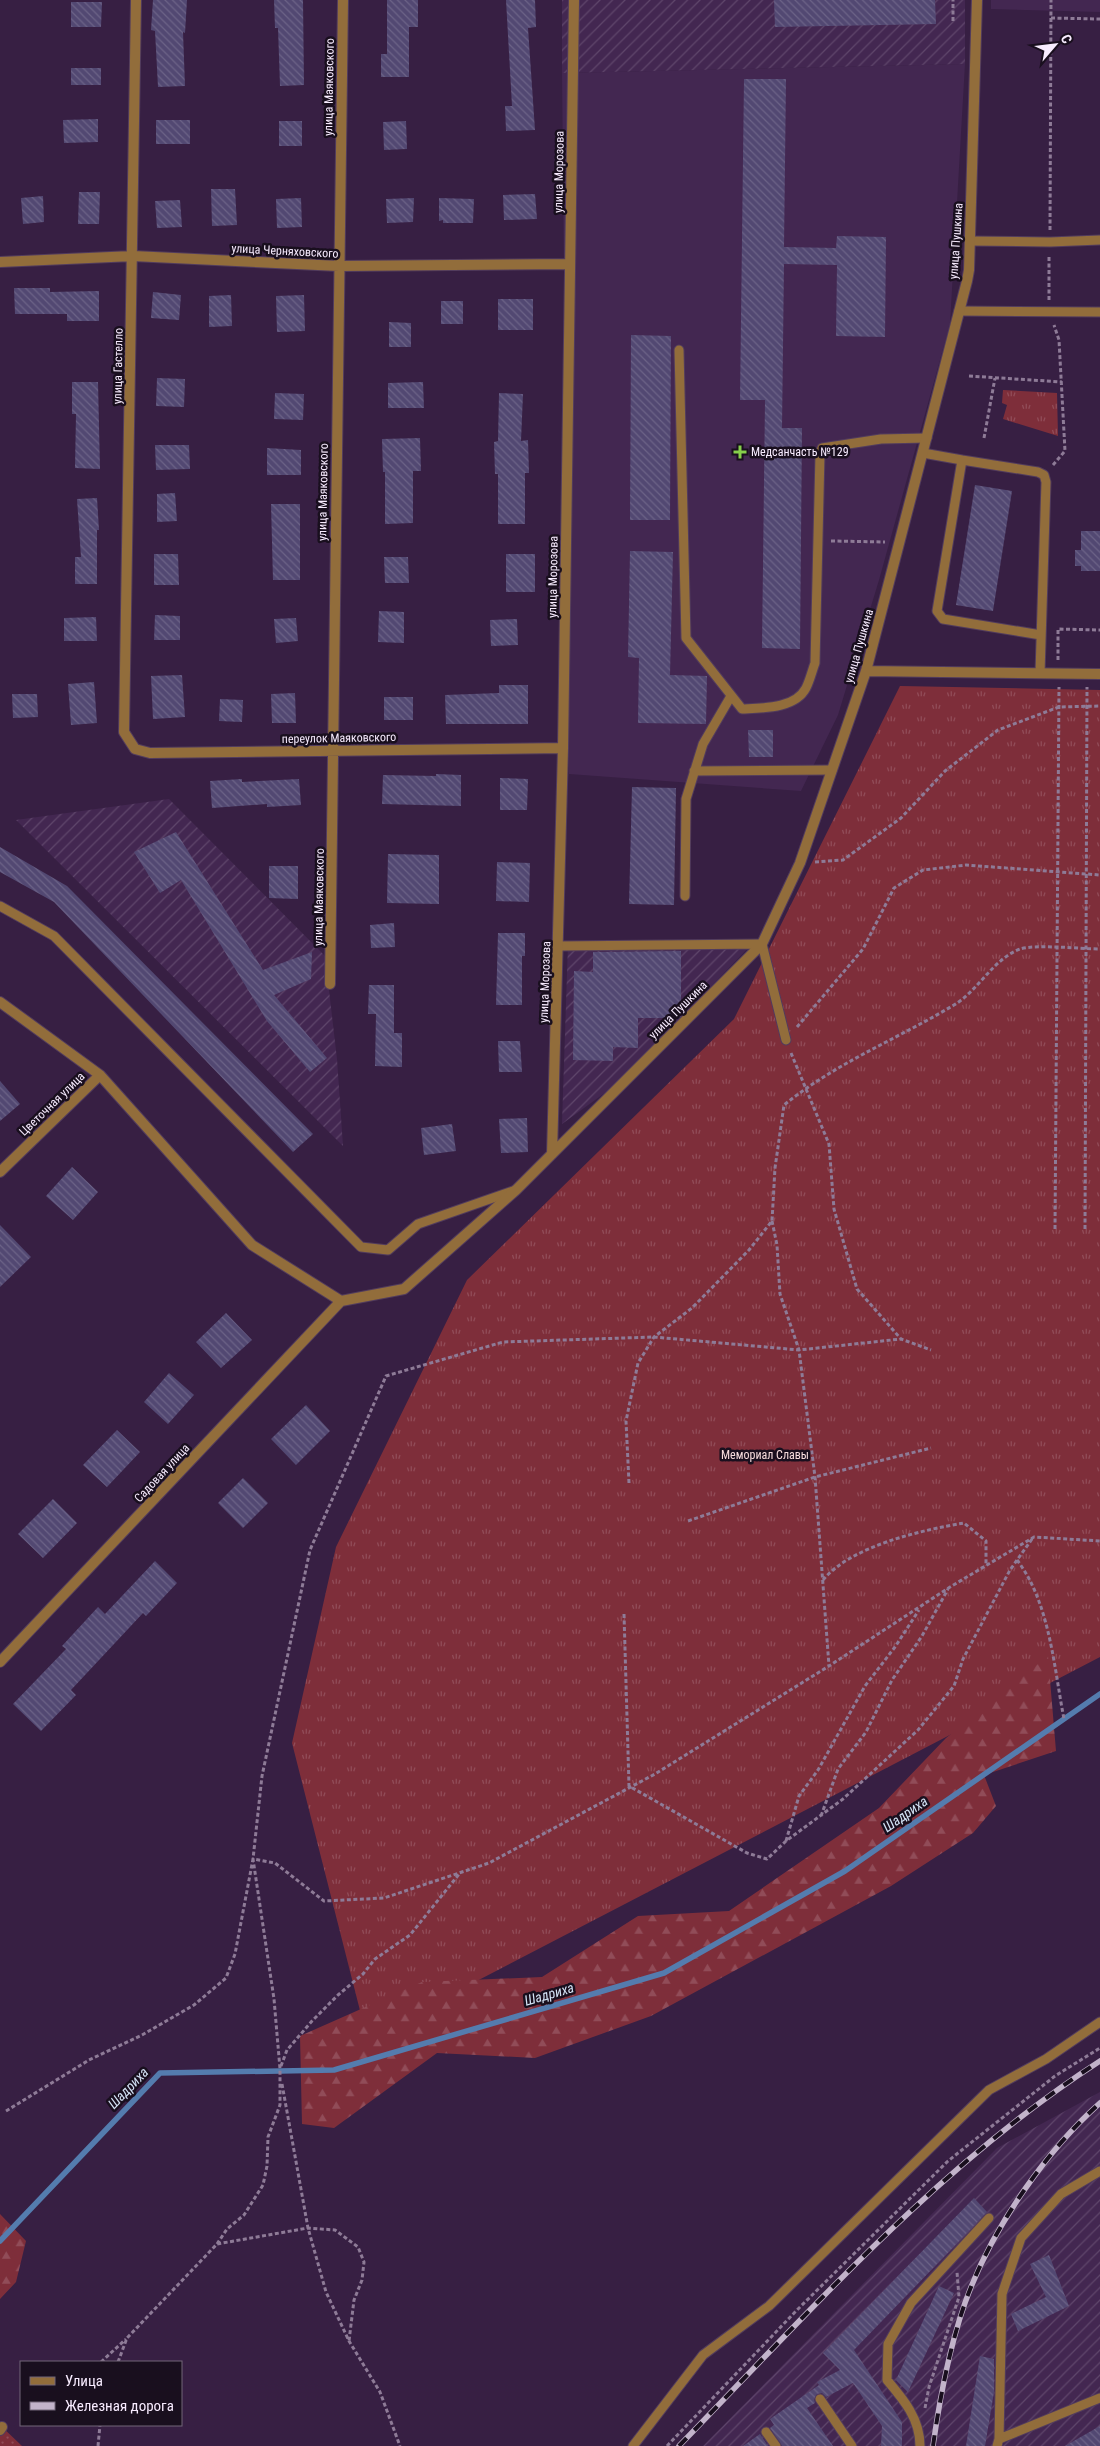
<svg xmlns="http://www.w3.org/2000/svg" width="1100" height="2446" font-family="'Roboto Condensed',sans-serif">
  <style>
    .built { fill: #432751 }
    .industrial { fill: url(#industrial-furrows) }
    .grass { fill: url(#grass-tufts) }
    .forest { fill: url(#forest-firs) }
    .garden { fill: url(#garden-dots) }
    .lines { fill: none; stroke-linecap: round; stroke-linejoin: round }
    .stream { stroke: #547cae; stroke-width: 5.5 }
    .building { fill: url(#building-back-hatch) }
    .lane-casing { stroke: #523c5d; stroke-width: 11 }
    .street-casing { stroke: #523c5d; stroke-width: 12 }
    .path { stroke: #8e7b97; stroke-width: 3; stroke-dasharray: 4 2.5; stroke-linecap: butt }
    .lane { stroke: #926d3b; stroke-width: 9 }
    .street { stroke: #926d3b; stroke-width: 10 }
    .rail-casing { stroke: #c2b3ca; stroke-width: 5.5 }
    .rail { stroke: #190f1e; stroke-width: 4; stroke-dasharray: 11; stroke-linecap: butt }
    .poi-dot { fill: #86cf4b; stroke: #190f1e; stroke-width: 2 }
    .labels { text-anchor: middle; stroke-width: 5; stroke-linejoin: round; paint-order: stroke }
    .street-label { font-size: 12px; fill: #f8ecff; stroke: #190f1e }
    .poi-label { font-size: 12px; fill: #f8ecff; stroke: #190f1e; text-anchor: start }
    .park-label { font-size: 12px; fill: #f7dcdd; stroke: #190f1e }
    .water-label { font-size: 14px; font-style: italic; fill: #d5e4f6; stroke: #190f1e }
  </style>
  <defs>
    <pattern id="industrial-furrows" width="10" height="10" patternUnits="userSpaceOnUse" patternTransform="scale(1.25)"><rect width="10" height="10" fill="#432751"/><path d="M-1 1l2-2M0 10L10 0M9 11l2-2" fill="none" stroke="#5f466b"/></pattern>
    <pattern id="grass-tufts" width="24" height="20" patternUnits="userSpaceOnUse" patternTransform="scale(1.25)"><rect width="24" height="20" fill="#7e2e3a"/><path d="M3 7l-1-3M5 7V3M7 7l1-3M15 17l-1-3M17 17v-4M19 17l1-3" fill="none" stroke="#914c58"/></pattern>
    <pattern id="forest-firs" width="22" height="20" patternUnits="userSpaceOnUse" patternTransform="scale(1.25)"><rect width="22" height="20" fill="#7e2e3a"/><path d="M5 1l3.5 6h-7zM16 11l3.5 6h-7z" fill="#914c58"/></pattern>
    <pattern id="garden-dots" width="8" height="8" patternUnits="userSpaceOnUse" patternTransform="scale(1.25)"><rect width="8" height="8" fill="#7e2e3a"/><path d="M2 2h.1M6 6h.1" fill="none" stroke="#914c58" stroke-width="1.8" stroke-linecap="round"/></pattern>
    <pattern id="building-back-hatch" width="6" height="6" patternUnits="userSpaceOnUse" patternTransform="scale(1.25)"><rect width="6" height="6" fill="#524872"/><path d="M-1 5l2 2M0 0l6 6M5-1l2 2" fill="none" stroke="#6c6387"/></pattern>
  </defs>
  <rect width="100%" height="100%" fill="#371f43"/>
  <path class="built" d="M991 0H1100V12L991 9Z
    M965 64 950 324 879 580 838 715 801 791 569 774 562 73Z"/>
  <path class="industrial" d="M562 0H965V64L562 73Z
    M169 799 325 956 337 1059 343 1146 16 820Z
    M568 944 750 946 617 1084 562 1124Z
    M1100 2092V2446H703L997 2148Z"/>
  <path class="grass" d="M1003 390 1057 393 1058 436 1003 419 1007 405 1002 403Z
    M900 686 1100 690V1657L367 2038 292 1743 336 1547 467 1280 734 1019Z"/>
  <path class="forest" d="M1048 1656 1056 1751 984 1775 996 1806 973 1833 891 1886 651 2016 535 2058 437 2053 334 2128 302 2124 300 2036 422 1982 542 1977 638 1916 729 1911 879 1808 946 1738Z
    M0 2214 26 2241 16 2282 0 2299Z"/>
  <path class="garden" d="M0 2425 22 2446H0Z"/>
  <g class="lines">
    <path class="stream" d="M0 2241 160 2073 334 2070 664 1973 845 1871 1100 1694"/>
  </g>
  <path class="building" d="M153 0H187L185 33 183 32 185 86 158 87 155 31 151 30Z
    M274 0H303L304 85 280 86 278 28H275Z
    M387 0H418V27H409V77H381V54H387Z
    M506 0H535L536 27 528 28 535 130 506 131 505 106H512Z
    M774 0H935L936 24 775 27Z
    M71 2H102L101 27H71Z
    M71 68H101V85H71Z
    M744 79H786L784 247 836 248 837 236 886 237 885 337 836 336 837 265 784 264 782 428H802L800 649 762 648 765 400H740Z
    M98 119V142L64 143 63 120Z
    M156 120H190V144H156Z
    M279 121H302V146H279Z
    M406 121 407 149 384 150 383 122Z
    M211 189H235L237 225 212 226Z
    M79 192H100L99 224H78Z
    M535 194 537 219 504 220 503 195Z
    M43 196 44 222 23 224 21 198Z
    M301 198 302 227 277 228 276 199Z
    M414 198 413 222 387 223 386 199Z
    M439 198 474 199 473 223H443V220L439 221Z
    M180 200 182 227 157 228 155 201Z
    M14 288H50V292L99 291V321H67V314H15Z
    M153 292 181 295 179 320 151 318Z
    M231 295 232 326 209 327V296Z
    M304 295 305 331 277 332 276 296Z
    M498 299H533V330H498Z
    M441 301H463V324H441Z
    M389 322 411 323V347H389Z
    M631 335 671 336 670 520H630Z
    M157 378 185 379 184 407 156 406Z
    M72 382H98L100 469 75 468 76 414H72Z
    M423 382 424 408H388V383Z
    M275 393 304 394 303 420 274 419Z
    M499 393 523 394 521 441 528 440 529 473H525V524H498V474H495L494 442 498 441Z
    M420 438 421 471H413V523L385 524V472H383L382 439Z
    M155 445H189L190 469 156 470Z
    M267 448 301 450V475H267Z
    M975 485 1012 491 993 611 956 605Z
    M175 493 177 521 157 522V494Z
    M97 498 99 530H97V584H75V557H81L77 499Z
    M271 504H300V580H273Z
    M1081 531H1100V571H1081V566H1075V550H1081Z
    M630 551 673 552 670 675 707 676 706 724 638 723 639 658 628 657Z
    M154 554H178L179 585H154Z
    M506 554H535V592H506Z
    M384 557H408L409 583H385Z
    M379 611 404 612V643L378 642Z
    M155 615 180 616V640H154Z
    M96 617 97 641H64V618Z
    M296 618 298 641 276 643 274 619Z
    M517 619 518 645 491 646 490 620Z
    M182 675 185 717 153 719 151 676Z
    M94 682 97 723 71 725 68 684Z
    M499 685H528V724H446L445 695 499 693Z
    M295 693 296 723H272L271 694Z
    M12 694H37L38 717 13 718Z
    M384 697H413V720H384Z
    M220 699 243 700 242 722 219 721Z
    M748 730H773V757H749Z
    M436 774 461 775V806L382 804 383 775 436 776Z
    M500 778 528 779 527 810H500Z
    M242 779V782L299 779 301 805 267 807V804L212 808 210 781Z
    M632 787 676 788 674 905 629 904Z
    M176 832 263 970 312 952 311 979 274 995 327 1058 310 1072 267 1021 181 880 160 893 134 852Z
    M0 847 67 886 313 1134 293 1152 54 902 0 872Z
    M388 854 439 855V904L387 903Z
    M497 862 530 863 529 902 496 901Z
    M269 866H298V899L269 898Z
    M394 923 395 947 371 948 370 925Z
    M498 933H525V956H522V1005H496Z
    M681 951V1016L678 1018H638V1048L613 1047V1061L573 1060 574 971 593 972V952Z
    M369 985H394V1033H402V1067L375 1066 376 1014H368Z
    M498 1041H520L522 1072H499Z
    M0 1081 20 1104 0 1121Z
    M527 1118 528 1152 501 1153 499 1119Z
    M452 1124 456 1151 424 1155 421 1128Z
    M72 1167 98 1192 73 1220 46 1196Z
    M0 1225 31 1257 0 1287Z
    M226 1313 252 1340 221 1368 196 1342Z
    M169 1373 194 1395 168 1424 144 1402Z
    M306 1405 330 1431 296 1465 271 1439Z
    M117 1430 140 1452 107 1487 83 1465Z
    M243 1478 268 1503 243 1528 218 1503Z
    M53 1499 77 1523 43 1558 18 1534Z
    M155 1561 177 1583 146 1616 143 1613 71 1690 76 1695 41 1731 13 1704 66 1649 62 1646 98 1607 105 1614Z
    M974 2198 987 2212 854 2350 902 2422V2446H881L882 2426 853 2383 826 2397 822 2393 817 2394 814 2399 815 2403 807 2408 833 2446H782L770 2428 774 2425 770 2419 819 2385 817 2382 840 2370 823 2353Z
    M1049 2255 1069 2306 1018 2331 1011 2314 1046 2297 1030 2264Z
    M939 2286 954 2293 908 2392 896 2380Z
    M980 2356 994 2359V2392L985 2446H966Z
    M1100 2426V2446H1065Z
    M760 2434 768 2446H743Z"/>
  <g class="lines">
    <g class="lane-casing">
      <path id="lane" d="M970 241 1050 242 1100 240
        M959 311 1100 312
        M679 350 686 638 742 709C762 708 795 709 806 688 810 680 812 671 815 663L820 454 822 448 881 439 927 438
        M923 453 962 460 937 611 943 619 1041 635
        M962 460 1038 472 1044 475 1046 482 1040 673
        M694 771 832 770
        M685 896 686 799 703 744 731 696
        M0 906 54 936 361 1247 388 1250 418 1224 513 1191
        M559 946 762 944 786 1040
        M820 2399 852 2446
        M766 2432 776 2446
        M999 2439 1100 2398
        M633 2446 703 2355 769 2306 989 2090 1046 2059 1100 2022
        M920 2446C920 2419 904 2400 887 2380L888 2344 911 2303 989 2218
        M997 2446 999 2439 1002 2294 1021 2238 1061 2194 1100 2171"/>
    </g>
    <g class="street-casing">
      <path id="street" d="M136 0 124 732 135 749 150 753 563 748
        M0 262 133 256 339 266 570 264
        M866 671 1100 674
        M330 984 343 0
        M0 1002 100 1075 252 1245 341 1301 404 1289 516 1190 762 944 800 863 866 671 967 281 969 270 977 0
        M552 1154 563 748 574 0
        M0 1172 100 1075
        M0 1662 341 1301
        M0 2430 2 2427"/>
    </g>
    <path class="path" d="M1051 18 1100 19
      M953 21V0
      M1050 230 1051 0
      M1049 300V256
      M969 376 1062 382
      M984 438 995 378
      M1053 465 1065 451 1059 340 1054 325
      M831 541 885 542
      M1058 660V629L1100 630
      M815 862 843 860 901 818 945 771 998 730 1059 707 1100 706
      M797 1027 863 949 894 888 923 870 966 865 1100 875
      M791 1053 829 1144 834 1209 857 1289 901 1339
      M772 1221 777 1245 780 1294 799 1350 815 1477 829 1666
      M1055 1229 1059 687
      M1085 1229 1087 687
      M629 1483 626 1421 638 1363 654 1337 692 1308 749 1250 772 1221 775 1168 784 1105C836 1063 897 1039 954 1005 978 991 993 959 1020 949 1035 944 1083 949 1100 949
      M688 1521 815 1477 931 1448
      M1017 1560C1050 1603 1054 1668 1064 1719
      M823 1580C851 1546 922 1530 964 1523L986 1541V1566
      M624 1614 629 1786 747 1853 767 1859 786 1841 843 1799 918 1730 954 1686 963 1659 1010 1570 1032 1539
      M821 1816 838 1769 866 1732 892 1680 922 1636 948 1589
      M786 1841 799 1796 818 1770 865 1686 895 1647 919 1610
      M281 2066 287 2050 312 2021 338 1995 363 1974 375 1959 410 1935 460 1873
      M282 2084 308 2228 326 2292 349 2341 380 2392 400 2446
      M6 2111 89 2060 142 2035 194 2005 226 1978 235 1954 253 1859 275 1863 324 1901 384 1898 489 1863 655 1774 829 1666 950 1587 1034 1537 1100 1541
      M217 2244 227 2229 244 2215 263 2185 267 2166 268 2137 280 2105V2069L274 1999 253 1859 262 1776 310 1550 386 1376 503 1342 654 1337 799 1350 901 1339 931 1350
      M101 2362 126 2339
      M118 2362 127 2338 217 2244 308 2228 335 2230 358 2247 364 2262 362 2280 354 2300 349 2341
      M925 2408 929 2387 959 2297 957 2272
      M98 2446 100 2425
      M667 2446 796 2311 948 2161 1055 2076 1100 2048"/>
    <use href="#lane" class="lane"/>
    <use href="#street" class="street"/>
    <g class="rail-casing">
      <path id="rail" d="M679 2446C810 2311 941 2163 1100 2061
        M933 2446C940 2396 952 2334 971 2287 997 2222 1048 2149 1100 2103"/>
    </g>
    <use href="#rail" class="rail"/>
  </g>
  <path class="poi-dot" d="M737.5 444.5h5v5h5v5h-5v5h-5v-5h-5v-5h5z"/>
  <g class="labels">
    <g class="street-label">
      <text transform="translate(329 87) rotate(-89)" y="4">улица Маяковского</text>
      <text transform="translate(559 172) rotate(-89)" y="4">улица Морозова</text>
      <text transform="translate(956 241) rotate(-86)" y="4">улица Пушкина</text>
      <text transform="translate(285 251) rotate(3)" y="4">улица Черняховского</text>
      <text transform="translate(118 366) rotate(-89)" y="4">улица Гастелло</text>
      <text transform="translate(323 492) rotate(-89)" y="4">улица Маяковского</text>
      <text transform="translate(553 577) rotate(-89)" y="4">улица Морозова</text>
      <text transform="translate(859 646) rotate(-74)" y="4">улица Пушкина</text>
      <text transform="translate(339 738) rotate(-1)" y="4">переулок Маяковского</text>
      <text transform="translate(319 897) rotate(-89)" y="4">улица Маяковского</text>
      <text transform="translate(545 982) rotate(-88)" y="4">улица Морозова</text>
      <text transform="translate(678 1010) rotate(-45)" y="4">улица Пушкина</text>
      <text transform="translate(52 1104) rotate(-44)" y="4">Цветочная улица</text>
      <text transform="translate(162 1473) rotate(-47)" y="4">Садовая улица</text>
    </g>
    <g class="poi-label">
      <text x="751" y="456">Медсанчасть №129</text>
    </g>
    <g class="park-label">
      <text x="765" y="1459">Мемориал Славы</text>
    </g>
    <g class="water-label">
      <text transform="translate(905 1814) rotate(-35)" y="5">Шадриха</text>
      <text transform="translate(549 1994) rotate(-16)" y="5">Шадриха</text>
      <text transform="translate(128 2088) rotate(-46)" y="5">Шадриха</text>
    </g>
  </g>
  <rect x="20" y="2361" width="162" height="65" fill="#190f1e" stroke="#726778"/>
  <rect x="30" y="2377" width="25" height="8" fill="#926d3b" stroke="#726778"/>
  <text x="65" y="2386" font-size="15" fill="#f8ecff">Улица</text>
  <rect x="30" y="2402" width="25" height="8" fill="#c2b3ca" stroke="#726778"/>
  <text x="65" y="2411" font-size="15" fill="#f8ecff">Железная дорога</text>
  <g transform="translate(1055 45) rotate(62)" stroke="#190f1e" stroke-width="4" paint-order="stroke">
  <path d="M0-4L9 19L0 12L-9 19Z" fill="#f8ecff"/>
  <text y="-8" font-size="14" font-weight="bold" text-anchor="middle" fill="#f8ecff">С</text>
  </g>
</svg>
